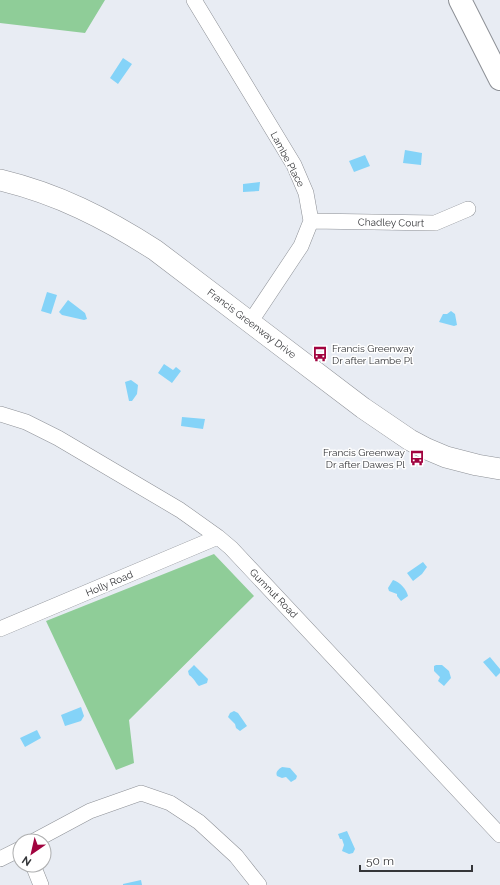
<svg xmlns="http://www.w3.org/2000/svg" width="500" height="885" font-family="Raleway,sans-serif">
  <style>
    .green { fill: #8fcd98 }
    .water { fill: #84d3f8 }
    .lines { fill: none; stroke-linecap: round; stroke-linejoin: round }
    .street-casing { stroke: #8d9096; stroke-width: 16 }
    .secondary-casing { stroke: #8d9096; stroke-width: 22 }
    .primary-casing { stroke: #8d9096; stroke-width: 24 }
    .street { stroke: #fff; stroke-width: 15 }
    .secondary { stroke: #fff; stroke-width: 21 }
    .primary { stroke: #fff; stroke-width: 22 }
    .labels { text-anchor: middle; stroke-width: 3; stroke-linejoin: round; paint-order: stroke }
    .street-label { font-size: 10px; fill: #353639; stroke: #fff }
    .poi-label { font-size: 10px; fill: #353639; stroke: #fff; text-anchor: start }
  </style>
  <rect width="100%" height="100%" fill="#e8ecf3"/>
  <path class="green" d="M0 0H105L85 33 0 23Z
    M214 554 254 596 129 720 134 763 116 770 46 621Z"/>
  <path class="water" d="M123 58 132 64 118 84 110 78Z
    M405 150 422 153 421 165 403 163Z
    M365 155 370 166 354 172 349 161Z
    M260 182 259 191 243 192V184Z
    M47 292 57 295 51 314 41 311Z
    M68 300 85 313 87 319 84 320 62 315 59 312Z
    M451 311 455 314 457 325 454 326 439 322 443 314H447Z
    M164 364 173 370 176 367 181 371 172 383 158 373Z
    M131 380 138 385 137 394 132 401H129L125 382Z
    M182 417 205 419 203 429 181 426Z
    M423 562 427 567 422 574 413 581 407 573Z
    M393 580C400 582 407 590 408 596L401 601 397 596V594L389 591 388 588Z
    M490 657 500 669V673L496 677 483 662Z
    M194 665 208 679 207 683 199 686C196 684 195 679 189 675L188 671Z
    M436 665H442L449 671 451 678 444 686 438 681 440 677 434 671V666Z
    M81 707 84 716 81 721 65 726 61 715Z
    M234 711 238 713 247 726 240 731 236 728 235 724 228 717 230 713Z
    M37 730 41 738 25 747 20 738Z
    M282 767 290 768 297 776 296 779 291 782 286 777 282 778 277 776C275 772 279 769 282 767Z
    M347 831 355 849 353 853 349 854 342 851 344 845 342 839H340L338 834Z
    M141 880 142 885H123V884Z"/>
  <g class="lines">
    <g class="street-casing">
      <path id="street" d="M194 0 294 165 306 193 311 221 301 246 251 321
        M311 221 435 223 468 209
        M0 414 26 422 58 438 180 510 218 537 231 548 500 835
        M0 629 218 537
        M34 841 90 811 141 793 170 803 199 822 236 856 259 885
        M0 859 20 849
        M33 865 41 885"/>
    </g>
    <g class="secondary-casing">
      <path id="secondary" d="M0 180C58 194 105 218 155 250L363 408 410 440 427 449 446 457 477 465 500 469"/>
    </g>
    <g class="primary-casing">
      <path id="primary" d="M460 0 500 79"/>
    </g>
    <use href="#street" class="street"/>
    <use href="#secondary" class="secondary"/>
    <use href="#primary" class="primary"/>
  </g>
  <defs>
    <g id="bus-bare" transform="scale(1.2)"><path d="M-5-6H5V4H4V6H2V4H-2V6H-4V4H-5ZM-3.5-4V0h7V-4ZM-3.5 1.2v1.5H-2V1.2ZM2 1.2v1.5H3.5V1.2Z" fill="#a1033f" stroke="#fff" stroke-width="2.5" paint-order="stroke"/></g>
  </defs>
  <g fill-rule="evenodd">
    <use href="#bus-bare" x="320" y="354"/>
    <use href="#bus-bare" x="417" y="458"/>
  </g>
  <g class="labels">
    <g class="street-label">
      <text transform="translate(288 159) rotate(62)" y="4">Lambe Place</text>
      <text transform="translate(391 222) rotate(1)" y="4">Chadley Court</text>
      <text transform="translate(252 323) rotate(37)" y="4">Francis Greenway Drive</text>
      <text transform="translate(109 583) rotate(-23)" y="4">Holly Road</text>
      <text transform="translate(274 593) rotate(46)" y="4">Gumnut Road</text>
    </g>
    <g class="poi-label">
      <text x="332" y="352">Francis Greenway<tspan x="332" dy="12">Dr after Lambe Pl</tspan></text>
      <text x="405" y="456" text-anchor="end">Francis Greenway<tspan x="405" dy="12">Dr after Dawes Pl</tspan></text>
    </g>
  </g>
  <g transform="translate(32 853) rotate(214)"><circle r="19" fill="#ffffff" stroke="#aeafb0"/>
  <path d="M0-3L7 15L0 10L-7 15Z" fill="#a1033f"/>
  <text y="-6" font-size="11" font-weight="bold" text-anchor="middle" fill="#353639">N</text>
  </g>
  <path d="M360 865v6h112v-6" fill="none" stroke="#353639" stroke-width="2"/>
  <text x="366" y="865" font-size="12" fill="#353639" stroke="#ffffff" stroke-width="3" paint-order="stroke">50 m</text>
</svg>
